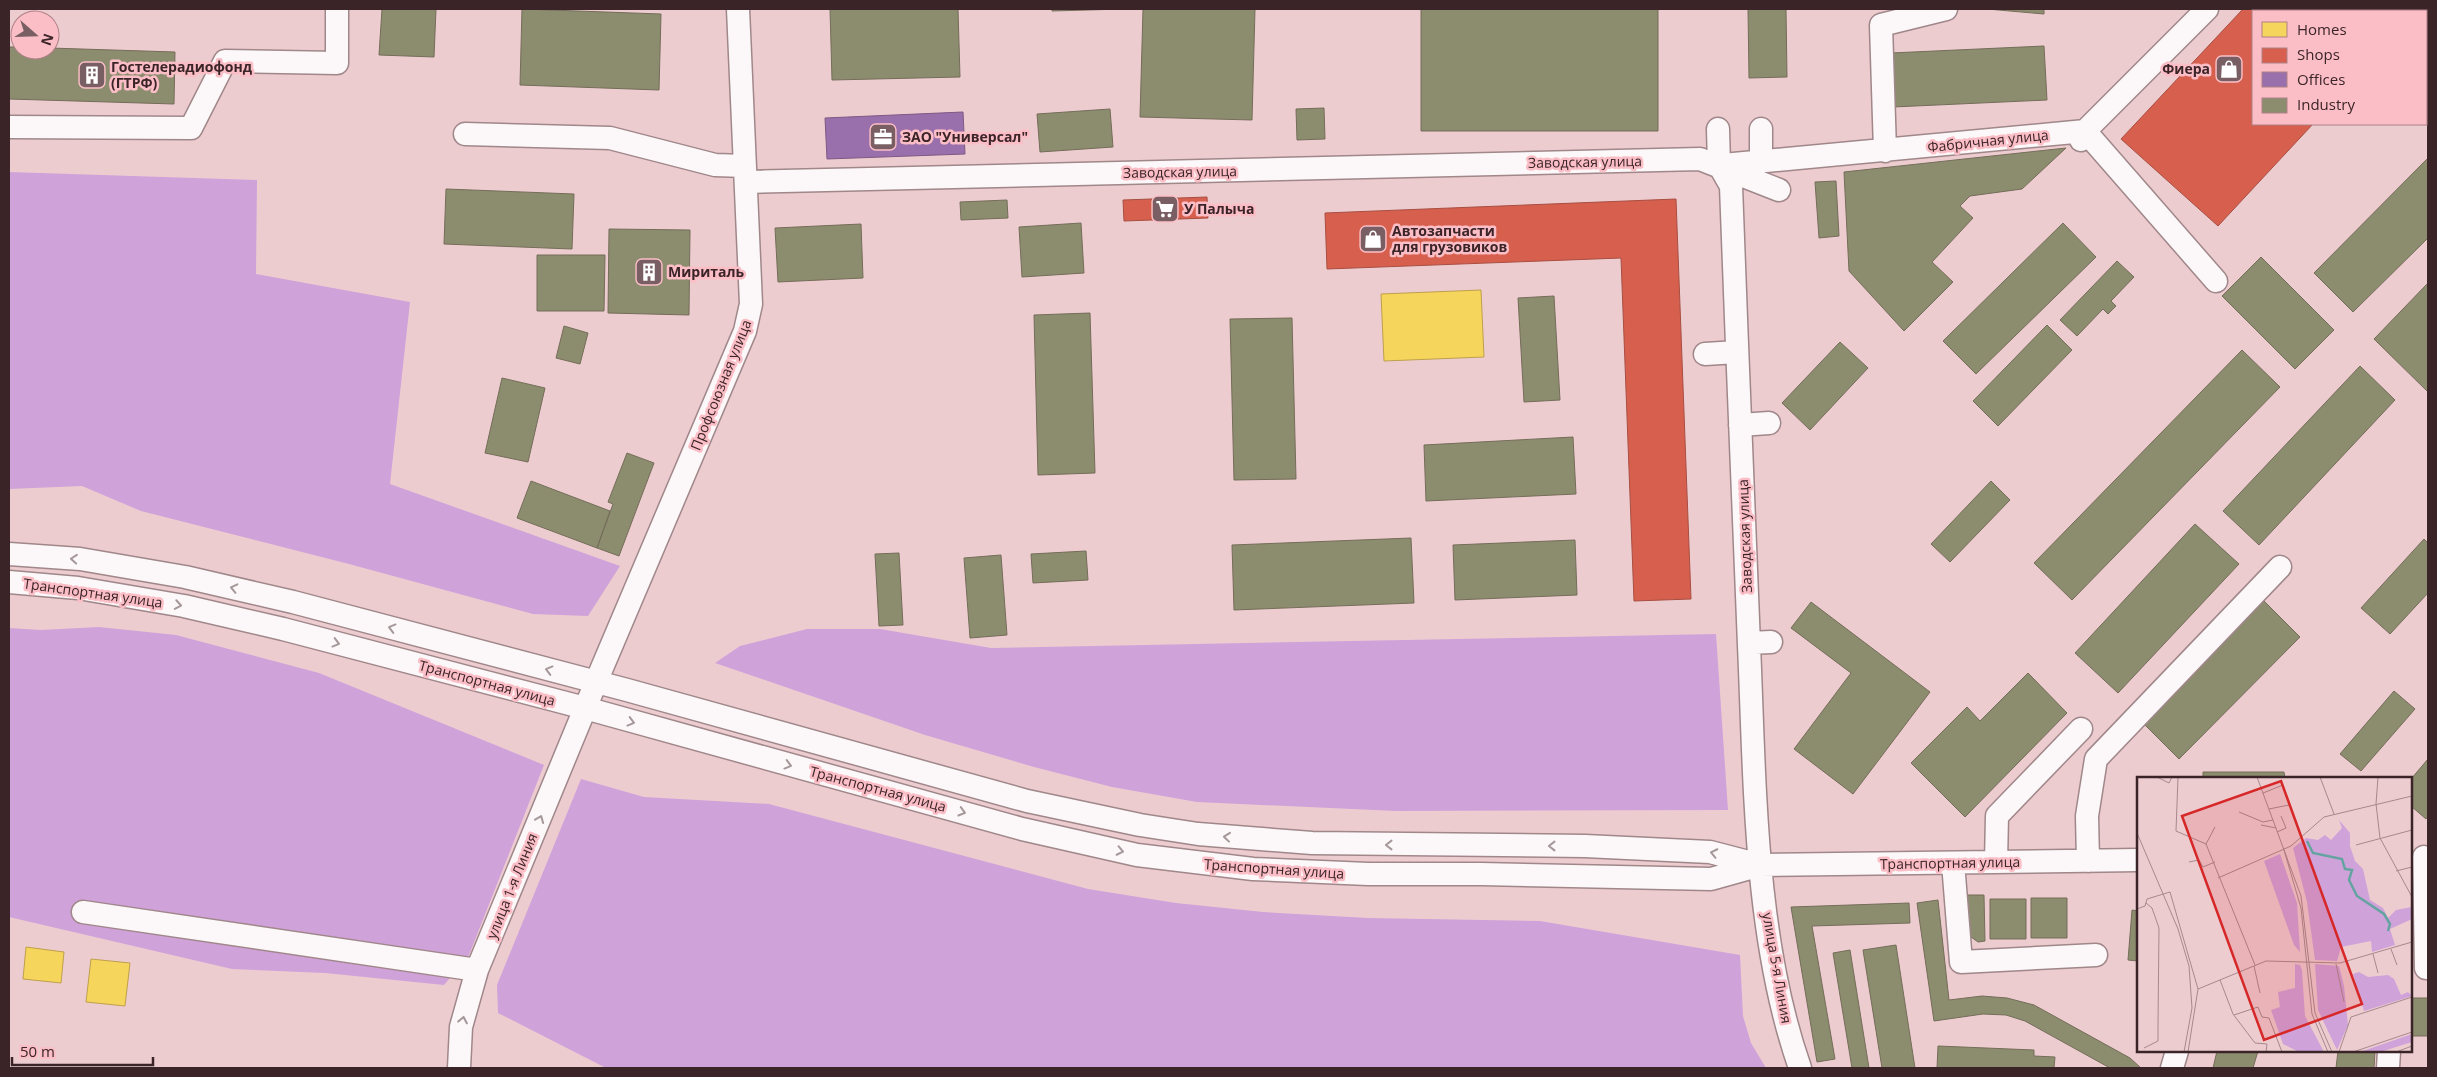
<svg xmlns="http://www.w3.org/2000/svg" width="2437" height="1077" font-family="'Open Sans',sans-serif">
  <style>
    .forest { fill: #d0a2da }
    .homes { fill: #f6d55c; stroke: #bea04c }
    .shops { fill: #d6604d; stroke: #a84e42 }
    .offices { fill: #9970ab; stroke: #7d5984 }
    .industry { fill: #8c8c6e; stroke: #746d59 }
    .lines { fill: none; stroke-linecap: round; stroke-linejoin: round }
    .minor-casing { stroke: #9f878a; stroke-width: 25 }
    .minor { stroke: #fcf7f8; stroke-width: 22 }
    .oneway { stroke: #a5989a }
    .labels { text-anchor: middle; stroke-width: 5; stroke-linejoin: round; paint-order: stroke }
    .poi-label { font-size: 14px; font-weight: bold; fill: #3b2428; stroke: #fbbec6; text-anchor: start }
    .street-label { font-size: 14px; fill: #3b2428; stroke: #fbbec6 }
    .inset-river { fill: none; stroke: #64a3a0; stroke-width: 2.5 }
    .inset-road { fill: none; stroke: #a6898d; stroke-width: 1 }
    .view { fill: #d62828; fill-opacity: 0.15; stroke: #d62828; stroke-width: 2.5 }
    .inset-edge { fill: none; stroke: #3b2428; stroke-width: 2.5 }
  </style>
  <rect width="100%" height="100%" fill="#edccd0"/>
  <path class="forest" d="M9 172 257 180 256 274 410 302 390 484 620 566 588 616 533 614 349 564 141 511 82 486 9 489Z
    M99 627 176 635 319 673 544 765 469 955 444 985 325 973 232 969 9 917V628L41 630Z
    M807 629H880L991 648 1716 634 1728 810 1396 811 1197 802 1112 787 1034 767 925 735 715 663 740 646Z
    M581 779 644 797 769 804 1088 889 1176 903 1263 912 1368 918 1540 921 1740 955 1743 1016 1751 1043 1766 1068H606L498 1013 497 985Z"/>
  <path class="homes" d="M1481 290 1484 357 1384 361 1381 294Z
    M26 947 64 952 61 983 23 979Z
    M91 959 130 963 125 1006 86 1002Z"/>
  <path class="shops" d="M2243 9H2420L2418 11H2253V124H2313L2218 226 2121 139Z
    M1207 197 1208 218 1124 221 1123 200Z
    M1676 199 1691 599 1634 601 1621 258 1327 269 1325 213Z"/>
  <path class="offices" d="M963 112 965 154 827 159 825 118Z"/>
  <path class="industry" d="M382 9H436L434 57 379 55Z
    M522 9 661 14 659 90 520 85Z
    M830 9H958L960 77 832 80Z
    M1052 9H1123L1052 11Z
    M1143 9H1255L1252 120 1140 117Z
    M1421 9H1658V131H1421Z
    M1748 9H1786L1787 77 1749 78Z
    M1987 9H2044V14Z
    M2044 46 2047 100 1893 107 1891 53Z
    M9 47H20V50H50V48L175 52 174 104 9 99Z
    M1324 108 1325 139 1297 140 1296 109Z
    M1110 109 1113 147 1040 152 1037 114Z
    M2066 148 2022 189 1970 196 1960 206 1973 218 1932 262 1953 282 1904 331 1849 271 1844 172Z
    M2428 158V238L2353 312 2314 273Z
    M1836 181 1839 236 1819 238 1815 182Z
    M446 189 574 194 572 249 444 244Z
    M1007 200 1008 218 961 220 960 202Z
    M1081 223 1084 273 1022 277 1019 227Z
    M2063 223 2096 257 1976 374 1943 341Z
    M861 224 863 278 778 282 775 228Z
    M609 229 690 230 689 315 608 313Z
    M537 255H605L604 311H537Z
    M2261 257 2334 330 2295 369 2222 296Z
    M2117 261 2134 277 2111 301 2116 306 2108 314 2103 309 2077 336 2060 320Z
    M2428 283V392L2374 339Z
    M1554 296 1560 400 1524 402 1518 298Z
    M1090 313 1095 473 1038 475 1034 315Z
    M1292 318 1296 479 1234 480 1230 319Z
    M2047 325 2072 350 1998 426 1973 401Z
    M564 326 588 333 580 364 556 358Z
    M1840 342 1868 368 1810 430 1782 403Z
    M2242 350 2280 387 2072 600 2034 563Z
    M2360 366 2395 400 2259 545 2223 511Z
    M502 378 545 388 528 462 485 453Z
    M1573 437 1576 494 1426 501 1424 445Z
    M627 453 654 463 619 556 597 548 613 504 608 502Z
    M531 481 610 511 597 548 517 518Z
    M1991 481 2010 500 1950 562 1931 544Z
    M2195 524 2239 564 2118 693 2075 653Z
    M1411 538 1414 603 1234 610 1232 545Z
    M2424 539 2428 543V593L2390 634 2361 608Z
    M1575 540 1577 595 1455 600 1453 545Z
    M1086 551 1088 580 1033 583 1031 554Z
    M899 553 903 625 879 626 875 554Z
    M1001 555 1007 635 970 638 964 558Z
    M2264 601 2300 637 2179 759 2143 723Z
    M1811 602 1930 692 1853 794 1794 749 1851 673 1791 628Z
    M2028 673 2067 713 1965 817 1911 763 1967 707 1980 721Z
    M2394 691 2415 709 2361 771 2340 754Z
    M2428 759V816L2426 819 2411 806V779Z
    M2203 772H2284L2285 778H2203Z
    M1966 895H1984L1985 941 1978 942 1967 934Z
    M2031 898H2067V938H2031Z
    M1990 899H2026V939H1990Z
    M1938 900 1949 1000 1982 996 2007 998 2034 1005 2130 1058 2141 1068H2110L2025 1021 2006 1015 1983 1014 1934 1021 1917 903Z
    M1909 903 1910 923 1812 926 1835 1059 1817 1062 1791 907Z
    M2132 910 2138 911V961L2128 960Z
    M1896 945 1915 1068H1882L1863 950Z
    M1850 950 1869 1068H1852L1833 953Z
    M2412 998H2428V1036H2411Z
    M1938 1046 2034 1050V1056L2055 1057 2054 1068H1937Z
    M2217 1051H2258L2253 1068H2213Z
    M2338 1051H2375L2374 1068H2336Z"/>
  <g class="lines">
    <g class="minor-casing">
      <path id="minor" d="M9 127 191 128 225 61 337 63V9
        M1718 129 1719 165 1731 186C1737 339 1742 492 1749 645 1755 782 1754 937 1800 1068
        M1761 129V162
        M465 134 610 138 715 165 745 166
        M2081 140 2085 131 2216 281
        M1885 151 1881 25 1946 9
        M1723 165 2085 131 2207 9
        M746 182 1700 159 1779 190
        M1705 354 1737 352
        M1740 425 1769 423
        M9 554 80 559 185 577 293 602 627 690 1027 801 1140 825 1198 834 1312 843 1585 846 1710 852 1760 865
        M9 582 78 588 184 606 283 629 585 708 1022 829 1137 855 1253 869 1368 874H1481L1711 879 1761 865 2138 860
        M1749 643 1771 642
        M2424 857 2426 968
        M2088 861 2087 816 2096 759 2280 567
        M1996 862 1997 816 2081 729
        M1953 863 1961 962 2096 955
        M83 912 477 970
        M459 1068 461 1027 477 970 596 682 745 331 751 304 738 9
        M2172 1068 2177 1051
        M2388 1068 2389 1051"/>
    </g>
    <use href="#minor" class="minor"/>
  </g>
  <defs><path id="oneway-chevron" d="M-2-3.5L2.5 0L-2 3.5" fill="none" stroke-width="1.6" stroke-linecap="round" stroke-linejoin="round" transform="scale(1.25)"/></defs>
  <g class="oneway">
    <use href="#oneway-chevron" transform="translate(74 559) rotate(-175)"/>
    <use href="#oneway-chevron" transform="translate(234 588) rotate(-167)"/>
    <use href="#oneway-chevron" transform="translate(178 605) rotate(10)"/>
    <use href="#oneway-chevron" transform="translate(392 628) rotate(-165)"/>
    <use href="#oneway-chevron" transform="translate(336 643) rotate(15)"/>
    <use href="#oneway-chevron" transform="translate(549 670) rotate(-165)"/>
    <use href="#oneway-chevron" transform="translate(631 722) rotate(15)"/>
    <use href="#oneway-chevron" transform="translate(788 765) rotate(15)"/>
    <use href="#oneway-chevron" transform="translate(962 812) rotate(16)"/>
    <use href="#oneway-chevron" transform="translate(540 819) rotate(-68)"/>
    <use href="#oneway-chevron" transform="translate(1227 837) rotate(-174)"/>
    <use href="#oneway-chevron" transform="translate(1389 845) rotate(-180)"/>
    <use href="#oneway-chevron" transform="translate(1552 846) rotate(180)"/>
    <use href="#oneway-chevron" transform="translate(1120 851) rotate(12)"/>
    <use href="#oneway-chevron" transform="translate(1714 853) rotate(-168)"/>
    <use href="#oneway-chevron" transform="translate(463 1020) rotate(-79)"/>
  </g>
  <defs>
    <g id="shop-square" transform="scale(1.4375)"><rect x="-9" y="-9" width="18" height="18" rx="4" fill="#795f63" stroke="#fbbec6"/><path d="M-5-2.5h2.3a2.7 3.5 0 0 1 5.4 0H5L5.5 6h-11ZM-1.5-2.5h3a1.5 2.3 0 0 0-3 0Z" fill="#fff"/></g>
    <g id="building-square" transform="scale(1.4375)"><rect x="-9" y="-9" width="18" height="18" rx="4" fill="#795f63" stroke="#fbbec6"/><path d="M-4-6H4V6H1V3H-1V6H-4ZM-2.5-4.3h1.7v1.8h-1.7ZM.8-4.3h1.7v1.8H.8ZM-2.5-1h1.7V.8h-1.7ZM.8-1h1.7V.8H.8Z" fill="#fff"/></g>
    <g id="office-square" transform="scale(1.4375)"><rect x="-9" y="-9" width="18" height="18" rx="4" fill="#795f63" stroke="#fbbec6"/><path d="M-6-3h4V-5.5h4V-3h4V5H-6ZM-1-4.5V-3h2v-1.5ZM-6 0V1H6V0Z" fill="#fff"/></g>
    <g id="supermarket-square" transform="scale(1.4375)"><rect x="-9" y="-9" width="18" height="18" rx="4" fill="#795f63" stroke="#fbbec6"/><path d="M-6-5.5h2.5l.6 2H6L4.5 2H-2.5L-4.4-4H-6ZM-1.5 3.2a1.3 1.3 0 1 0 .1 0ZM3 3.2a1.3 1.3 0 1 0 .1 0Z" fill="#fff"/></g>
  </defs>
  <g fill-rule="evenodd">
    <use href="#shop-square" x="2229" y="69"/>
    <use href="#building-square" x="92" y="75"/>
    <use href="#office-square" x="883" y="137"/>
    <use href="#supermarket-square" x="1165" y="209"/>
    <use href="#shop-square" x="1373" y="239"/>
    <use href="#building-square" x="649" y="272"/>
  </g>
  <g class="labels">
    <g class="poi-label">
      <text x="111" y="72">Гостелерадиофонд<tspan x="111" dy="16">(ГТРФ)</tspan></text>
      <text x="2210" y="74" text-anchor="end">Фиера</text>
      <text x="902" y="142">ЗАО "Универсал"</text>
      <text x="1184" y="214">У Палыча</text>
      <text x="1392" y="236">Автозапчасти<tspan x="1392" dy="16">для грузовиков</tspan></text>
      <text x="668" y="277">Мириталь</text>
    </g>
    <g class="street-label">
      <text transform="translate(1988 141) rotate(-6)" y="5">Фабричная улица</text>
      <text transform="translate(1585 162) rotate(-1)" y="5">Заводская улица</text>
      <text transform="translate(1180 172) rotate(-1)" y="5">Заводская улица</text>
      <text transform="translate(721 385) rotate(-68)" y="5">Профсоюзная улица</text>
      <text transform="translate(1745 536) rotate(-92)" y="5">Заводская улица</text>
      <text transform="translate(93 593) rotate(8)" y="5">Транспортная улица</text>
      <text transform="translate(487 683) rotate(15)" y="5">Транспортная улица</text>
      <text transform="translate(878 789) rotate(15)" y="5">Транспортная улица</text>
      <text transform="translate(1950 863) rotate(-1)" y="5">Транспортная улица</text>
      <text transform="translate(1274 869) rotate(4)" y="5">Транспортная улица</text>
      <text transform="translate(512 886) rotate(-68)" y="5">улица 1-я Линия</text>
      <text transform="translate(1777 968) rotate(80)" y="5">улица 5-я Линия</text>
    </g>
  </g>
  <g transform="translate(2137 777)">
    <rect width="275" height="275" fill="#edccd0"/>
    <path d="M202 43 213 56V69L218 84 226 92 233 123 246 131 251 141 259 133 275 130V142L253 152 258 168 235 175 234 164 204 170 200 184 178 183 170 125 156 71 169 61 181 63 188 58 194 63 205 51ZM143 77 160 126 163 175 157 168 127 84ZM158 187 163 188 165 193 168 239 187 275H162L146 267 134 233 143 230 141 215 158 211ZM178 187 202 189 207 209 211 248 200 273 181 233ZM222 195 231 200 251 198 257 202 264 218 271 215 275 219 227 234 216 197ZM275 257V265L243 275H223Z" fill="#d0a2da"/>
    <path class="inset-river" d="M170 64 176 76 205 82 208 92 215 93 212 103 220 119 247 137 253 147 251 154"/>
    <path class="inset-road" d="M20 0 32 6 35 0M41 0 39 54 69 67 118 188M120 0 164 119 178 236 195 275M183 0 197 37M241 0 239 27 243 61 275 120M126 16 146 8M132 32 152 28M102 35 126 45 136 43M124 48 139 51M140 55 149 51 144 39M0 56 41 152 52 189 55 231 47 275M69 67 78 50M219 68 275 53M147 73 164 131 175 237 191 275M52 85 62 83 66 90 78 85M259 94 275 90M81 101 154 69 187 40 275 19M0 132 8 129 10 122 33 115 61 212 51 275M254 172 260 188M236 177 241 196M199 187 207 225M117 189 123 216M83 203 96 237 118 266 130 267 129 275M61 212 129 184 203 186 275 165M97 238 121 230 125 240 132 241 145 275M7 271 21 264V249L22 151 15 131 9 126M202 275 214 240 275 220M216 275 275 255M259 275 275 269"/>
    <path class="view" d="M144 4 225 227 127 263 45 39Z"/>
    <rect width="275" height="275" class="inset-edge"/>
  </g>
  <rect width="2437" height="1077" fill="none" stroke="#3b2428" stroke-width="20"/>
  <rect x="2252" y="10" width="175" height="115" fill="#fbbec6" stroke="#ae8087"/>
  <rect x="2262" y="22" width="25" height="15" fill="#f6d55c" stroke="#ae8087"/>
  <text x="2297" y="35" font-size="15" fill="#3b2428">Homes</text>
  <rect x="2262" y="48" width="25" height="15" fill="#d6604d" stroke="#ae8087"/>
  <text x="2297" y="60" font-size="15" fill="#3b2428">Shops</text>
  <rect x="2262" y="72" width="25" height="15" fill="#9970ab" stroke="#ae8087"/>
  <text x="2297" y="85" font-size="15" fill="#3b2428">Offices</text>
  <rect x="2262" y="98" width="25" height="15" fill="#8c8c6e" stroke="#ae8087"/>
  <text x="2297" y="110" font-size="15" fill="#3b2428">Industry</text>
  <g transform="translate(35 35) rotate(110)"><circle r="24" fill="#fbbec6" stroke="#ae8087"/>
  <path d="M0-4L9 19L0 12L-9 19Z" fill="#795f63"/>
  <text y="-8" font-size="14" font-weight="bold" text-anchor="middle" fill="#3b2428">N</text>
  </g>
  <path d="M12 1057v8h141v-8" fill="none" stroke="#3b2428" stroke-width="2.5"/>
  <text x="20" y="1057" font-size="15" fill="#3b2428" stroke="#fbbec6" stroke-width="4" paint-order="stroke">50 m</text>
</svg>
